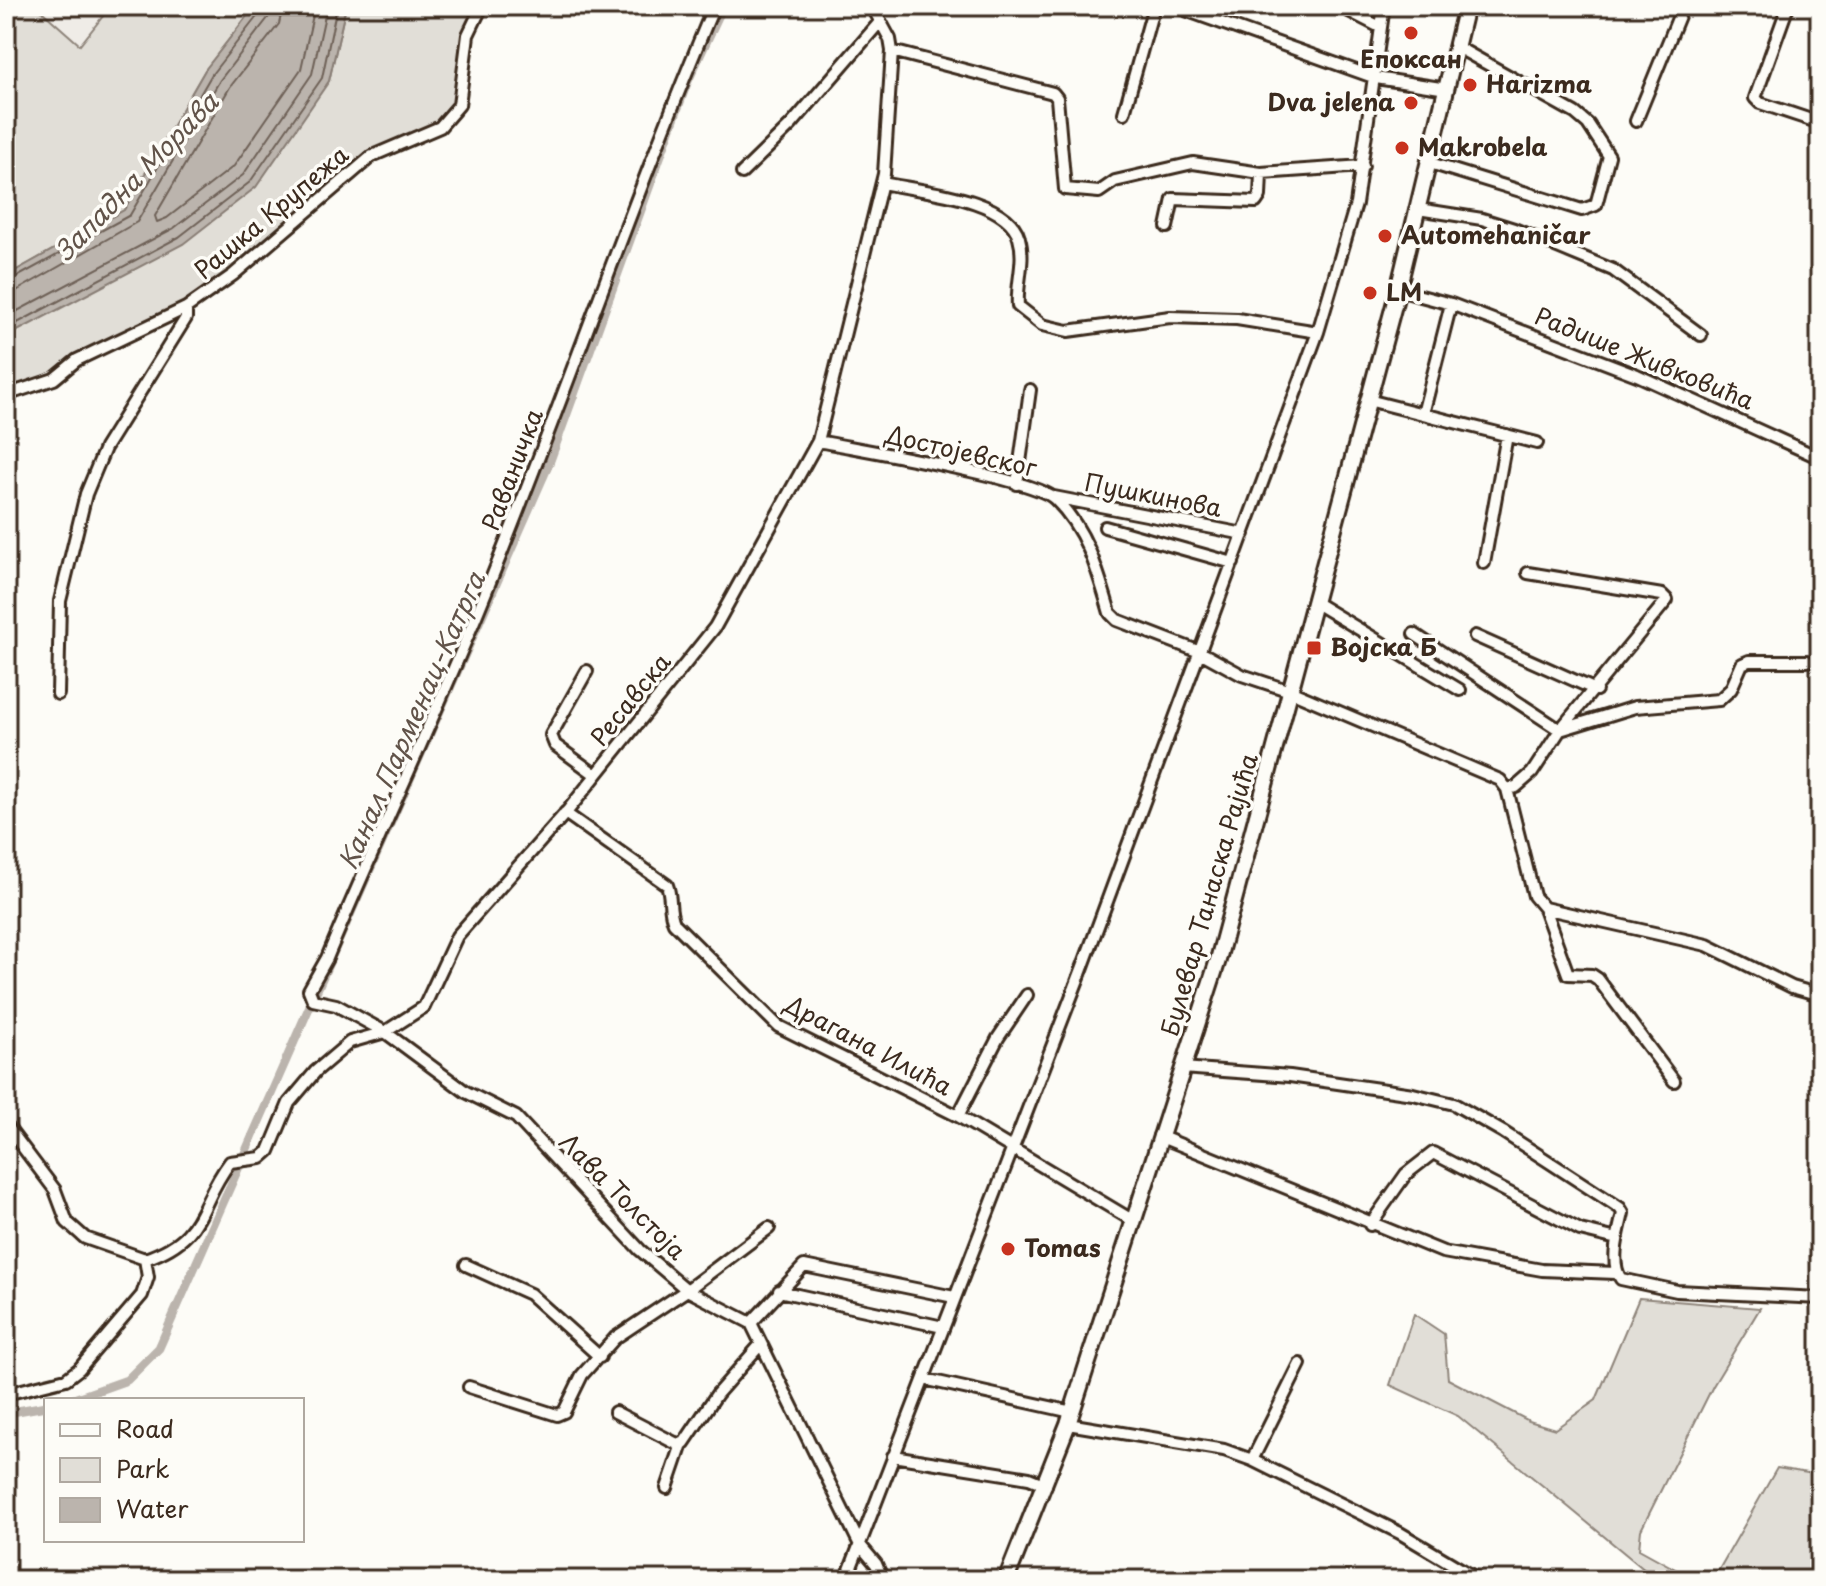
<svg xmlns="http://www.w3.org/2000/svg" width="1826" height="1586" font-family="'Playpen Sans',sans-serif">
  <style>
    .built { fill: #efece7 }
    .green { fill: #e1ded7; stroke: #8e847a; stroke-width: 2 }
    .water { fill: #bbb4ad; stroke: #887d74; stroke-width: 2 }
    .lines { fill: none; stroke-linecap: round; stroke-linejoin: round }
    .shore { stroke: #6e6157; stroke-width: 2 }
    .canal { stroke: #bbb4ad; stroke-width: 9 }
    .minor-casing { stroke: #3b2a1e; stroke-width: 16 }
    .major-casing { stroke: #3b2a1e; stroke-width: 20 }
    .minor { stroke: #fdfcf7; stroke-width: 10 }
    .major { stroke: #fdfcf7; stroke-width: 14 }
    .poi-dot { fill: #c8321e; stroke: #fdfcf7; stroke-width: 3 }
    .labels { text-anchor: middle; stroke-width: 7; stroke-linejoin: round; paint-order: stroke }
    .poi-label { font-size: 24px; font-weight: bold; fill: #3b2a1e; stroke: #fdfcf7; text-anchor: start }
    .street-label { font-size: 24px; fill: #3b2a1e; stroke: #fdfcf7 }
    .water-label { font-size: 26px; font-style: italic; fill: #615349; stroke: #fdfcf7 }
  </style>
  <rect width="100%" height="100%" fill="#fdfcf7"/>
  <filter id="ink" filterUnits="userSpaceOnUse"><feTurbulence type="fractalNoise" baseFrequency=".0125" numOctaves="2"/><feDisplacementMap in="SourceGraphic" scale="16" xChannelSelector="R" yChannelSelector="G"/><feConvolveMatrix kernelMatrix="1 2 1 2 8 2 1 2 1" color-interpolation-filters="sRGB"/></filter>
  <g filter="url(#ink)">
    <path class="built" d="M36 6H111L81 46Z"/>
    <path class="green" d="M6 6H36L80 45 111 6H255L205 70 124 210 6 276Z
      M346 6H482L468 35 459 105 440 127 372 156 186 308 77 360 54 379 6 395V337L329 81Z
      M1639 1298 1760 1308 1713 1386 1641 1530 1639 1549 1695 1580H1657L1458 1416 1390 1385 1414 1314 1444 1334 1448 1379 1529 1421 1555 1429 1596 1400Z
      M1777 1468 1820 1475V1580H1713Z"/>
    <path class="water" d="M255 6H346L329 81 256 187 183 244 6 337V276L124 210 205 70Z"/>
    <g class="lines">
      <path class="shore" d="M283 6 279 24 230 87 155 216 157 222 167 218 234 166 301 69 315 6
        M6 283 130 215 212 74 259 14 261 6
        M6 293 18 290 137 222 220 80 268 18 271 6
        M6 317 174 228 243 175 312 74 327 6
        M6 329 179 237 250 182 322 78 337 6"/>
      <path class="canal" d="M71 1400 127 1380 159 1348 548 466 687 83 723 6
        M6 1413 46 1406"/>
      <g class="minor-casing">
        <path id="minor" d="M714 6C630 205 561 409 479 609 431 726 376 841 327 958L309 990 313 1000 336 1005 385 1032 466 1092 516 1117 640 1250 687 1290 751 1323 860 1545 876 1564 883 1580
          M1174 6 1376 78 1447 89
          M1339 6 1380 27
          M1788 6 1755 98 1760 103 1820 123
          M1816 6 1820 8
          M892 51 1053 93 1057 98 1065 189 1099 192 1115 181 1193 163 1261 173 1363 166
          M1124 113 1154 6
          M1636 121 1683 6
          M1430 163 1582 210 1596 205 1609 156 1588 124 1575 113 1457 47
          M742 173 791 125 879 23
          M882 183C919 191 1008 197 1019 238 1026 261 1016 283 1018 306L1042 325 1068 331 1170 317 1237 319 1318 332
          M1418 209 1482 219 1514 229 1613 270 1701 335
          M1167 227 1173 199 1256 202 1260 196 1261 173
          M1398 290 1451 304 1637 375 1820 458
          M6 395 54 379 77 360 186 308 233 275 372 156 440 127 459 105 468 35 482 6
          M1368 400 1537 443
          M1423 414 1451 304
          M818 441C857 449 1034 478 1055 499 1087 530 1098 572 1110 613L1117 620 1200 652 1242 675 1290 691 1500 780 1507 789 1534 896 1544 908 1707 945 1792 987 1820 995
          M1017 484 1030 390
          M1054 497 1244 534
          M1105 527 1233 563
          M1484 563 1507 435
          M1314 602 1460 690
          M1414 634 1560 730 1635 707 1719 700 1731 689 1742 664 1749 661H1807
          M1475 636 1596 690
          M587 671 551 735 555 745 596 775
          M58 694 60 601 86 494 105 448 186 318V308
          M1507 789 1516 787 1532 773 1560 730 1667 600 1662 595 1528 573
          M565 813 667 885C672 898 668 909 674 923L778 1026 958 1116 1132 1220
          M1544 908 1568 974 1592 975 1598 979 1674 1081
          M1182 1068 1290 1076 1413 1094 1454 1104 1503 1132 1620 1208 1623 1213C1619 1232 1609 1262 1621 1279L1677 1291 1820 1298
          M958 1116 998 1038 1027 995
          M6 1125 55 1190 67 1222 85 1238 145 1259
          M1159 1136 1443 1252 1542 1270 1616 1273
          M1370 1225 1406 1174 1433 1153 1580 1230 1617 1239
          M145 1259C208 1237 196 1207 230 1162L261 1158 269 1151 289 1103 316 1071 350 1042 385 1032 424 1007 457 936 569 809 715 627 818 441 884 174 892 51 890 39 872 6
          M466 1265 530 1294 600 1357
          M779 1291 943 1327
          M751 1323 804 1266 954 1297
          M924 1379 1072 1412
          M469 1387 557 1415 564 1412 582 1375 615 1338 687 1290 769 1228
          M6 1394 66 1379 79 1369 142 1295 148 1277 145 1259
          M615 1412 677 1444 684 1443 717 1394 761 1344
          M1068 1424 1224 1450 1252 1460 1400 1533 1479 1580
          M893 1456 1029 1478 1046 1485
          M1252 1460 1300 1364
          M667 1488 682 1444
          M846 1580 1082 969 1318 332 1356 204 1384 6"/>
      </g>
      <g class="major-casing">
        <path id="major" d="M1006 1580 1068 1424 1218 960 1398 290 1466 6"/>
      </g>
      <use href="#minor" class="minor"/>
      <use href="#major" class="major"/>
    </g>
  </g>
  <g class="poi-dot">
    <circle cx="1411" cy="33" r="8"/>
    <circle cx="1470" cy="85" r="8"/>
    <circle cx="1411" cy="103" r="8"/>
    <circle cx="1402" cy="148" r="8"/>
    <circle cx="1385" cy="236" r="8"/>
    <circle cx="1370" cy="293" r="8"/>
    <rect x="1306" y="640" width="16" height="16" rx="4"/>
    <circle cx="1008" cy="1249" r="8"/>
  </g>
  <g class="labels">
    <g class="poi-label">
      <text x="1411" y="68" text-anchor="middle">Епоксан</text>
      <text x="1486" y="93">Harizma</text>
      <text x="1395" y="111" text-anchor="end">Dva jelena</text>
      <text x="1418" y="156">Makrobela</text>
      <text x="1401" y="244">Automehaničar</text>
      <text x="1386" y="301">LM</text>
      <text x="1330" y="656">Војска Б</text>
      <text x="1024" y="1257">Tomas</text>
    </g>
    <g class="street-label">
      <text transform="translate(272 213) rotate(-40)" y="8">Рашка Крупежа</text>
      <text transform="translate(1644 359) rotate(22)" y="8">Радише Живковића</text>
      <text transform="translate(961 452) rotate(13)" y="8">Достојевског</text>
      <text transform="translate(513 470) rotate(-69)" y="8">Раваничка</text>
      <text transform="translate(1153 496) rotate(11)" y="8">Пушкинова</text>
      <text transform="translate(631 700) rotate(-51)" y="8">Ресавска</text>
      <text transform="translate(1210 895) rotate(-74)" y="8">Булевар Танаска Рајића</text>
      <text transform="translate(868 1046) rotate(28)" y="8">Драгана Илића</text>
      <text transform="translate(622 1197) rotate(45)" y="8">Лава Толстоја</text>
    </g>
    <g class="water-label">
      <text transform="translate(137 177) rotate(-46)" y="9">Западна Морава</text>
      <text transform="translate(412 721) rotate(-66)" y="9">Канал Парменац-Катрга</text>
    </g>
  </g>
  <rect width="1826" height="1586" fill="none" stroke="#fdfcf7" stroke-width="32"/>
  <rect x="16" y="16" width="1794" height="1554" fill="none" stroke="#3b2a1e" stroke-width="3" filter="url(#ink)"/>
  <rect x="44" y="1398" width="260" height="144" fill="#fdfcf7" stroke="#afa8a0" stroke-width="2"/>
  <rect x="60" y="1424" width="40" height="12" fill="#fdfcf7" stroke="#afa8a0" stroke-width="2"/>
  <text x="116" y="1438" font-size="24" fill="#3b2a1e">Road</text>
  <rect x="60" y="1458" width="40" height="24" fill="#e1ded7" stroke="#afa8a0" stroke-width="2"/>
  <text x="116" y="1478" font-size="24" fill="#3b2a1e">Park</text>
  <rect x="60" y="1498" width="40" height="24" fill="#bbb4ad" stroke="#afa8a0" stroke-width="2"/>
  <text x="116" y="1518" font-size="24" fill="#3b2a1e">Water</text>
</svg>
